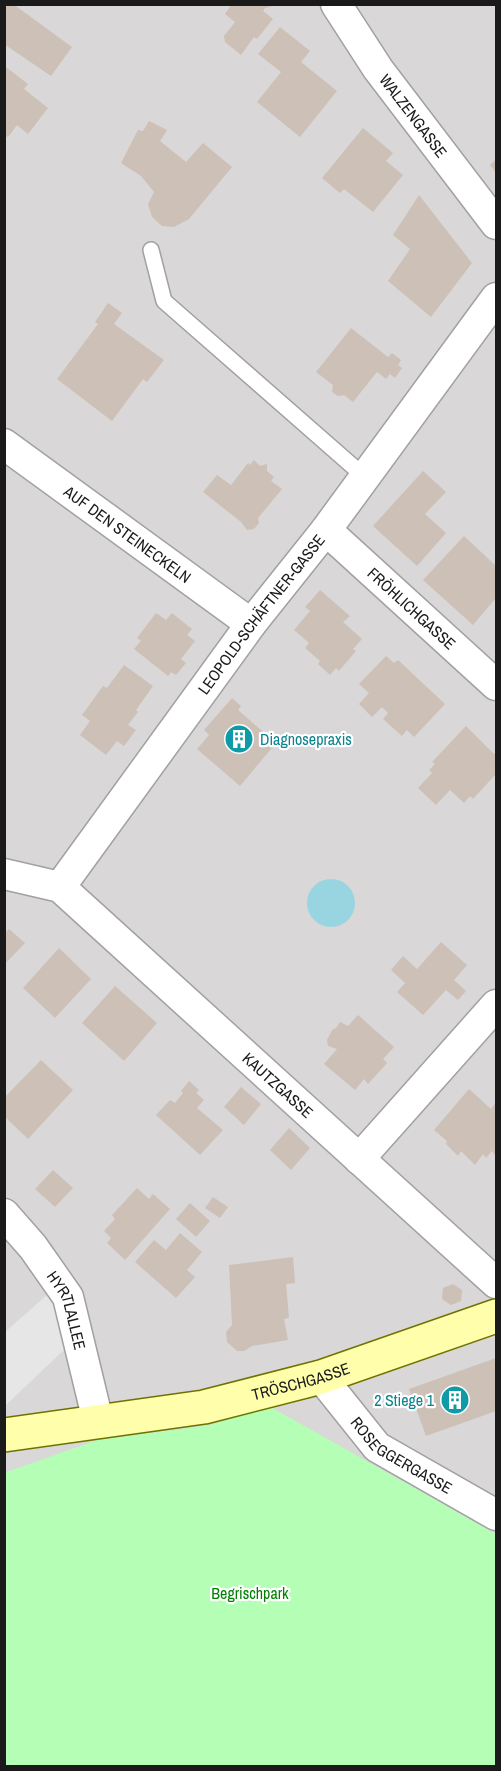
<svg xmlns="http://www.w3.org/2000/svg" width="501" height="1771" font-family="'Archivo Narrow',sans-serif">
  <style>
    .residential { fill: #d9d7d7 }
    .park { fill: #b4ffb5 }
    .parking { fill: #e6e6e6 }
    .water { fill: #99d5e0 }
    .building { fill: #cdc0b7 }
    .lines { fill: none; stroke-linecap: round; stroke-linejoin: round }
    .lane-casing { stroke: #a1a1a1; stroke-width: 18 }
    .street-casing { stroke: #a1a1a1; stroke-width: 33 }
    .secondary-casing { stroke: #6e7300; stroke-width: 36 }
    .lane { stroke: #fff; stroke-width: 15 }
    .street { stroke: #fff; stroke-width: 30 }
    .secondary { stroke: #fffeab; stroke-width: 33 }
    .labels { text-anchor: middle; stroke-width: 4.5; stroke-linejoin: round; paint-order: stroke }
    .street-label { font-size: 16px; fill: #1a1a1a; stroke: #fff }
    .culture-label { font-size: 16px; fill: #0d838f; stroke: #fff; text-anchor: start }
    .park-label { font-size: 16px; fill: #018003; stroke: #fff }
  </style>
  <rect width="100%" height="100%" fill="#eee7de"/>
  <path class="residential" d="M5 5H496V1766H5Z"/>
  <path class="park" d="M269 1406 496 1534V1766H5L4 1473 97 1440 210 1425Z"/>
  <path class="parking" d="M49 1293 56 1308 66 1348 5 1406 4 1333Z"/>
  <path class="water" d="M307 903a24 24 0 1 1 48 0a24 24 0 1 1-48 0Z"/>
  <path class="building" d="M8 4H13L72 47 51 76 4 44V9Z
    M232 4H272V6L265 8 263 11 273 19 257 39 254 37 241 55 225 42 224 36 235 22 225 14Z
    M280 27 310 51 301 62 337 91 300 137 257 102 281 72 258 54Z
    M6 67 28 84 24 89 48 108 28 134 17 125 8 137 4 135Z
    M149 121 167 130 160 141 186 162 203 143 232 167 189 219 174 227 162 226 152 217 148 204 154 192 141 176 121 163 138 130 143 131Z
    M363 128 393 153 386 161 403 175 373 212 344 189 340 193 322 178Z
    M496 159V173L490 165Z
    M419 195 472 263 431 317 388 281 410 249 393 235Z
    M108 303 122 313 114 324 164 360 147 382 143 379 112 421 57 379 98 324 95 322Z
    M351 328 388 357 392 353 401 360 398 365 402 368 395 378 390 374 386 379 377 372 353 402 344 395 338 396 332 392 333 385 316 372Z
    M254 460 260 466 267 464V471L274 477 271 481 282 489 258 518 259 523 254 529 247 530 241 522 203 492 217 475 231 485 248 463 250 465Z
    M423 471 446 492 425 514 446 533 417 566 373 526Z
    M464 536 496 566V598L473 625 423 580Z
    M320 590 350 616 343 622 362 639 353 649 356 651 339 671 336 668 330 675 318 664 320 661 305 648 309 643 294 630 310 611 305 607Z
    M156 613 166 620 172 613 192 629 187 635 195 641 181 659 186 663 176 675 171 672 168 676 134 649 141 641 137 638Z
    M386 656 394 663 398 660 445 704 414 737 407 730 402 736 383 719 388 713 382 707 372 717 359 704 369 693 359 684Z
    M124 665 153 686 136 710 138 712 128 725 136 730 124 746 117 741 106 755 80 735 90 721 82 715 103 686 107 688Z
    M232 698 241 706 238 710 276 743 240 786 197 749 209 735 204 730Z
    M466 726 494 754 496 751V774L473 799 470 796 464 803 450 790 436 805 418 788 432 773 429 770 435 764 432 762Z
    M9 929 25 943 4 965V934Z
    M441 942 467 965 454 980 466 991 458 1000 446 990 423 1015 397 992 405 983 391 970 403 956 417 969Z
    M59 948 91 979 55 1018 23 988Z
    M115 986 157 1023 124 1061 82 1023Z
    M358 1015 394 1047 383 1059 387 1063 368 1084 364 1079 355 1090 324 1064 337 1049 328 1046 327 1040 332 1030 336 1028 340 1022 348 1026Z
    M41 1060 73 1090 28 1139 4 1116V1098Z
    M189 1081 199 1090 196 1093 204 1100 197 1108 223 1130 200 1155 156 1115 170 1100 175 1103 183 1093 181 1091Z
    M241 1087 261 1104 244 1125 224 1107Z
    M469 1089 491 1109 496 1102V1157L492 1151 486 1158 483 1154 475 1165 461 1151 458 1156 446 1144 447 1141 434 1130Z
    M289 1128 310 1148 291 1170 270 1150Z
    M53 1170 73 1188 55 1207 35 1189Z
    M137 1188 149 1199 153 1194 170 1209 125 1260 107 1243 111 1238 104 1231 115 1219 112 1215Z
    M213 1197 228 1207 220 1218 205 1208Z
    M190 1203 210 1221 196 1237 176 1219Z
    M180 1233 202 1252 187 1270 195 1277 176 1298 135 1262 154 1240 166 1250Z
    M293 1257 295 1283 286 1284 289 1318 284 1319 288 1340 252 1346 244 1351H237L227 1342 226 1332 232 1325 229 1265Z
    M453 1284 462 1290 461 1301 451 1305 442 1299 443 1288Z
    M496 1358V1411L426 1436 409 1389Z"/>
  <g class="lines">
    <g class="lane-casing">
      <path id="lane" d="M151 250 164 301 365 477"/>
    </g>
    <g class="street-casing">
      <g id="street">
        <path id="s1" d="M336 4 378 69 496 224"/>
        <path id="s2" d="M4 444 251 624"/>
        <path id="s3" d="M326 530 496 685"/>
        <path id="s4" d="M4 874 60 887 496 1283"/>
        <path id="s5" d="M60 887 251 624 326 530 496 298"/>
        <path d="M359 1159 496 1005"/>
        <path id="s6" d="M4 1214 33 1247 68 1297 98 1421"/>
        <path id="s7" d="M321 1377 377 1447 496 1515"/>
      </g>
    </g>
    <g class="secondary-casing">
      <g id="secondary">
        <path id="s8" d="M4 1435 204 1407 321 1377 496 1316"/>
      </g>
    </g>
    <use href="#lane" class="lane"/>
    <use href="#street" class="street"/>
    <use href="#secondary" class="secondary"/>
  </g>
  <defs>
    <g id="building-disc" transform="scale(1.5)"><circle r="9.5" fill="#0f9aa8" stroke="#fff"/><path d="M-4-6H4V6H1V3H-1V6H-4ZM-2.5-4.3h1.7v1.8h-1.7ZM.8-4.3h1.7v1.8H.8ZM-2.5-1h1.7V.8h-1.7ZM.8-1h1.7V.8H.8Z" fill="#fff"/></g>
  </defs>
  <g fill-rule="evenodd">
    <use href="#building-disc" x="239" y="739"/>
    <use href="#building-disc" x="455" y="1400"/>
  </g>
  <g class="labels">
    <g class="street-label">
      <text dy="6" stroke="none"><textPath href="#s1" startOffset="136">WALZENGASSE</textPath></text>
      <text dy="6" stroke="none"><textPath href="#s2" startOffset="153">AUF DEN STEINECKELN</textPath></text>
      <text dy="6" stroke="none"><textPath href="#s3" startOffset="116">FRÖHLICHGASSE</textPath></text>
      <text dy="6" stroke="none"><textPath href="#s5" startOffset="339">LEOPOLD-SCHÄFTNER-GASSE</textPath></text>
      <text dy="6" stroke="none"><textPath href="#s4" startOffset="352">KAUTZGASSE</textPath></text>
      <text dy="6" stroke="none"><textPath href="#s6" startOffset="117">HYRTLALLEE</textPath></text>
      <text dy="6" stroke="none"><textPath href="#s8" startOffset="302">TRÖSCHGASSE</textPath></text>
      <text dy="6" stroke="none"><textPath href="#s7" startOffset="114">ROSEGGERGASSE</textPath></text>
    </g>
    <g class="culture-label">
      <text x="260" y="745">Diagnosepraxis</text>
      <text x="434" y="1406" text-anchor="end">2 Stiege 1</text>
    </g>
    <g class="park-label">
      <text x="250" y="1599">Begrischpark</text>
    </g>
  </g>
  <rect width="501" height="1771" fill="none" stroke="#1a1a1a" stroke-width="12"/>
</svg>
